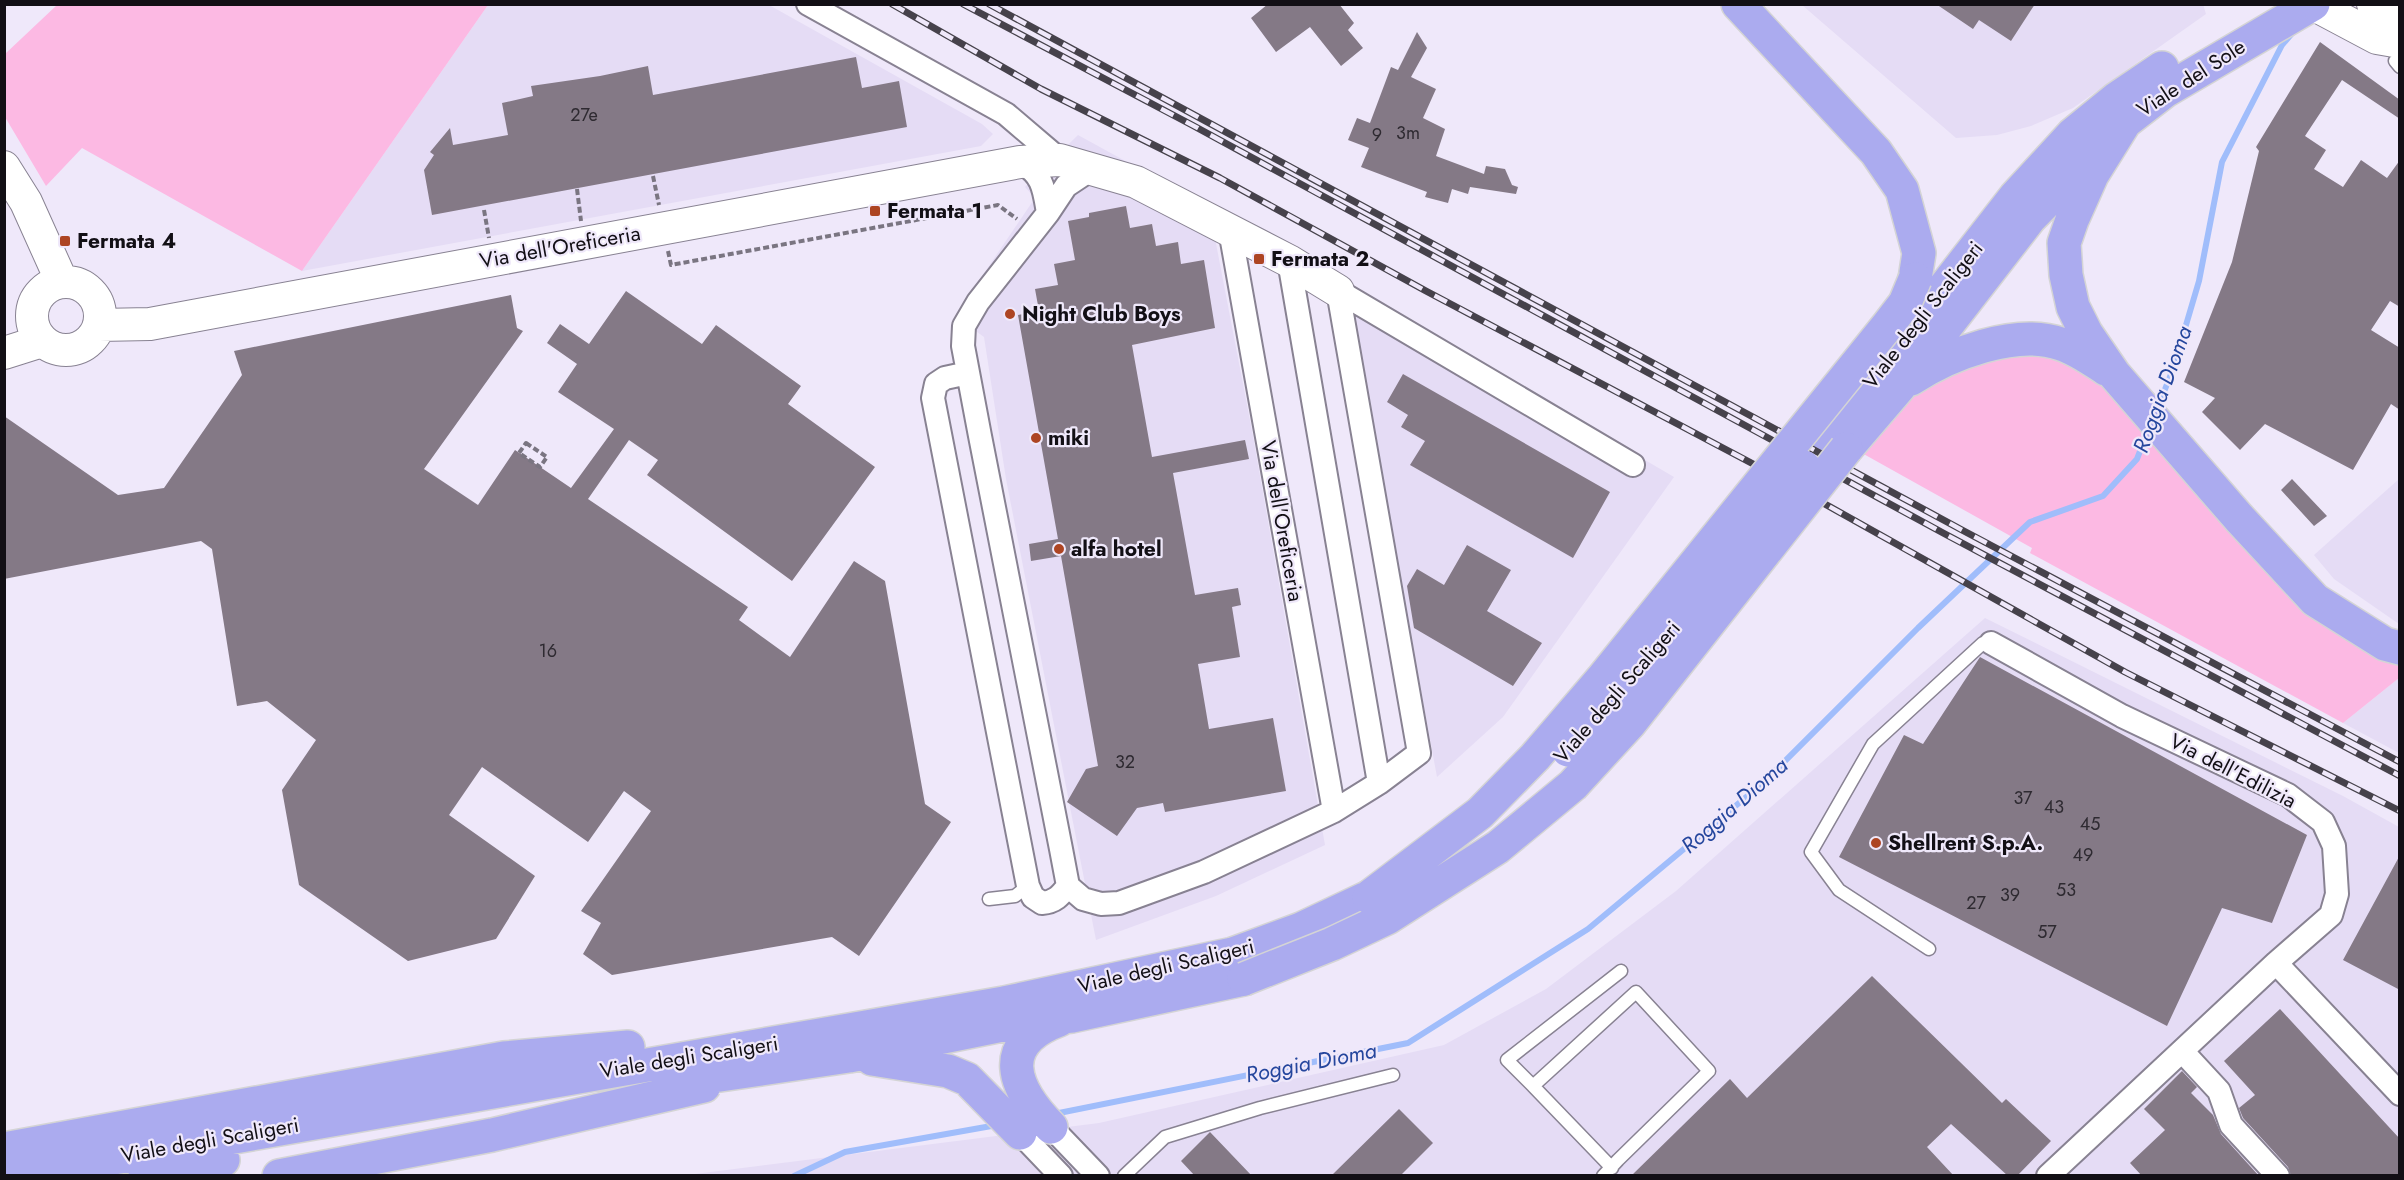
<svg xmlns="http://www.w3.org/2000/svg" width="2404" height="1180" font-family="Jost,sans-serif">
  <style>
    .built { fill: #e5dcf5 }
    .green { fill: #fcb9e3 }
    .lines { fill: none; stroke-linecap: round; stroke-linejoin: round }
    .stream { stroke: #a0bdfb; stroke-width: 6 }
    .building { fill: #847986 }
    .lane-casing { stroke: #888292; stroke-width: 15 }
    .street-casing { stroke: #888292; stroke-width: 26 }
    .secondary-casing { stroke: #888292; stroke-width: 34 }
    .highway-casing { stroke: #d4d4d5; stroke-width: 36 }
    .path { stroke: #7a7581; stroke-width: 4; stroke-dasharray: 6 3; stroke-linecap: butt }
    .lane { stroke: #fff; stroke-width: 12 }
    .street { stroke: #fff; stroke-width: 22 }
    .secondary { stroke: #fff; stroke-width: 32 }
    .highway { stroke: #ababef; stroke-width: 33 }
    .rail-casing { stroke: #46424b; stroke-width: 7 }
    .rail { stroke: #efe8fa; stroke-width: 4.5; stroke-dasharray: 14; stroke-linecap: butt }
    .highway-bridge-casing { stroke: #d4d4d5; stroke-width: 36; stroke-linecap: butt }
    .highway-bridge { stroke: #ababef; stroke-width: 33 }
    .poi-dot { fill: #ad4523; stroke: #efe8fa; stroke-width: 2 }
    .labels { text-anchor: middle; stroke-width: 4.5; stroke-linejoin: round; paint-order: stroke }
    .number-label { font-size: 18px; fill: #2e2a31 }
    .street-label { font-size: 21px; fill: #120f15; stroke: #efe8fa }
    .poi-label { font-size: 21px; font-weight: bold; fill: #120f15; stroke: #efe8fa; text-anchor: start }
    .water-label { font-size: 22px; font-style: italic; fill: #25469d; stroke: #efe8fa }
  </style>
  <rect width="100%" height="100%" fill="#efe8fa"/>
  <path class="built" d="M2203 4 2206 14 2073 108 2031 126 1997 135 1956 138 1802 5Z
    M488 5H769L982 124 993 134 981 146 302 271Z
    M1078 135 1209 207 1253 436 1325 845 1216 896 1096 940 1006 479 984 337 955 316 1035 198 1025 187Z
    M1346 285 1674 477 1503 717 1437 777Z
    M2399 479V624L2334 579 2314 555Z
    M1985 618 2343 796 2399 827V1175L679 1176 1099 1123 1444 1045 1546 989 1676 891Z
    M2399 678V753L2343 723Z"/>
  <path class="green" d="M57 5V4L488 5 302 271 82 148 46 186 5 117V54Z
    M1986 347 2093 365 2211 495 2399 653V678L2343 723 2030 553 2032 548 1860 452 1909 391Z"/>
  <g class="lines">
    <path class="stream" d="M2158 407 2173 369 2199 281 2222 162 2282 45 2294 31
      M1054 1114 1408 1043 1588 929 1763 783 1918 628 2030 522 2103 496 2137 459 2148 430
      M794 1176 845 1152 997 1125"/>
  </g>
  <path class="building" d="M1268 4H1339L1354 23 1348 30 1363 48 1341 66 1310 27 1276 52 1251 18Z
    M1936 4H2035L2011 41 1979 20 1973 29Z
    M1417 32 1427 48 1411 77 1436 89 1423 118 1445 129 1436 156 1484 174 1486 166 1505 169 1512 185 1518 187 1516 194 1470 187 1468 194 1452 189 1448 203 1425 197 1427 192 1361 167 1369 148 1348 140 1357 118 1370 123 1391 67 1398 70Z
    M2320 42 2400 100V119L2342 80 2305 136 2326 150 2314 169 2343 187 2361 160 2387 178 2400 160V307L2390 301 2371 330 2400 348V410L2391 404 2353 470 2265 424 2240 450 2202 412 2215 398 2184 382 2232 262 2259 151 2256 147Z
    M856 57 862 88 899 81 907 127 432 215 424 170 434 155 430 152 450 128 453 145 508 135 502 103 533 96 531 86 600 76 648 66 653 95Z
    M1126 206 1130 228 1152 224 1156 246 1178 242 1181 264 1204 260 1215 328 1132 345 1152 457 1245 440 1249 459 1173 473 1195 595 1238 588 1241 605 1232 607 1240 657 1198 664 1209 729 1273 718 1286 791 1165 812 1163 803 1137 808 1117 836 1067 802 1086 769 1098 766 1061 556 1031 561 1029 544 1058 539 1018 315 1039 311 1035 289 1058 285 1054 264 1075 260 1068 221 1089 217V213Z
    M626 291 702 344 716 325 801 386 788 404 875 467 792 581 647 475 658 460 629 440 588 499 748 607 739 620 790 657 854 561 885 581 925 804 951 822 859 956 832 937 612 975 583 954 601 923 581 911 651 811 624 791 588 842 482 767 449 815 535 876 496 939 408 961 299 885 282 790 316 740 267 701 237 706 212 549 201 541 4 579V416L118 495 164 488 242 375 234 351 511 295 517 328 523 331 424 469 478 505 515 450 571 488 614 429 558 392 577 364 547 343 560 324 589 344Z
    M1403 374 1610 492 1573 558 1410 465 1425 441 1401 427 1408 415 1387 402Z
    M2292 479 2327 516 2314 526 2281 490Z
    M1467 545 1511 570 1487 611 1542 643 1513 686 1414 628 1407 586 1417 569 1444 585Z
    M1980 657 2307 835 2272 923 2222 908 2167 1026 1839 857 1904 735 1923 744Z
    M2400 855V990L2343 960Z
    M1872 976 2002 1103 2006 1099 2051 1141 2017 1176H2008L1951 1124 1927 1147 1954 1176H1631L1730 1079 1747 1098Z
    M2280 1009 2400 1139V1176H2291L2288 1167 2243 1118 2239 1108 2255 1095 2224 1061Z
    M2182 1071 2197 1087 2191 1093 2213 1115 2221 1134 2259 1176H2142L2130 1163 2165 1130 2144 1109Z
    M1399 1109 1433 1143 1400 1176H1331Z
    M1210 1132 1252 1176H1195L1181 1161Z"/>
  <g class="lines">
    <g class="lane-casing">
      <path id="lane" d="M2395 61 2400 67
        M989 899 1015 896 1028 886
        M1929 949 1839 890 1811 852 1873 744 1983 643H1991
        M1533 1086 1507 1060 1621 971
        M1124 1176 1165 1137 1260 1108 1393 1075
        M1603 1176 1618 1160 1709 1071 1636 992 1533 1086 1612 1168"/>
    </g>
    <g class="street-casing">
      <path id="street" d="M808 4 1006 114 1060 160
        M1048 213 1066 186 1093 168
        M1230 230 1334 811
        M1338 291 1419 753 1379 783
        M1338 291 1633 465
        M968 373 945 378 936 384 933 398 1028 886 1033 897 1042 903C1055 902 1060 896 1068 886L1061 849 980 436 963 346 964 326 978 302 1048 213C1044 189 1043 174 1020 162
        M1991 643 2122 716 2288 795 2323 822 2334 846 2337 894 2331 915 2276 963 2048 1176
        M1068 886 1083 899 1101 904 1119 903 1204 872 1334 811 1379 783 1289 261
        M2276 963 2400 1094
        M2182 1051 2219 1091 2231 1125 2278 1176
        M1051 1127 1098 1176
        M1020 1133 1061 1176"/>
    </g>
    <g class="secondary-casing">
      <path id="secondary" d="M2313 4 2377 38 2400 42
        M2373 4 2400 15
        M4 167 26 202 62 282
        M32 316a34 34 0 1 1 68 0a34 34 0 1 1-68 0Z
        M99 325 150 324 1020 162 1060 160 1136 182 1289 261 1338 291
        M4 353 42 341"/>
    </g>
    <g class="highway-casing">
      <path id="highway" d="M1738 4 1876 152 1902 190 1919 253 1915 279
        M2125 122 2092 175 2072 220 2064 243 2066 275 2073 307 2086 333 2114 374 2239 518 2315 600 2385 644 2400 648
        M1911 379C1949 354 2016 328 2061 344 2077 349 2092 360 2106 369
        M1827 438 2015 197 2073 134 2116 99 2162 68
        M1846 449 1900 386 2030 218 2125 122 2165 91 2313 4
        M872 1059 948 1071 967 1079 1020 1133
        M679 1081 849 1056 1023 1021 1072 1016 1244 979
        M1051 1127C1013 1088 995 1044 1059 1020
        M4 1149 504 1058 628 1047
        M10 1176 1004 1003 1233 954 1301 929 1369 897
        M145 1176 223 1160
        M279 1176 492 1135 704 1086"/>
    </g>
    <path class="path" d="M653 176 659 205
      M577 189 581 221
      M484 210 489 238
      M668 251 671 265 998 205 1017 219
      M526 443 547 457 540 467 519 453Z"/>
    <use href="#lane" class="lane"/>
    <use href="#street" class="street"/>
    <use href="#secondary" class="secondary"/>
    <use href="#highway" class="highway"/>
    <g class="rail-casing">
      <path id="rail" d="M892 4 1041 89 1220 178 1426 291 1757 466 2125 672 2400 811
        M963 4 1192 125 1945 534 2400 776
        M989 4 1962 530 2400 762"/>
    </g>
    <use href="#rail" class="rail"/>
    <g class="highway-bridge-casing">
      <path id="highway-bridge" d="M1568 750 1609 708 1804 467
        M1369 897 1480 813 1535 757 1602 679 1888 325 1905 303 1915 279
        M1244 979 1332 944 1387 918 1498 847 1573 785 1630 723 1846 449"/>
    </g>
    <use href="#highway-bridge" class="highway-bridge"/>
  </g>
  <g class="poi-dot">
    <rect x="869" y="205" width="12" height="12" rx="3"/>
    <rect x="59" y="235" width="12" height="12" rx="3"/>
    <rect x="1253" y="253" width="12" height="12" rx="3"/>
    <circle cx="1010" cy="314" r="6"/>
    <circle cx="1036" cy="438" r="6"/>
    <circle cx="1059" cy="549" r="6"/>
    <circle cx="1876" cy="843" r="6"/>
  </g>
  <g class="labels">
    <g class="number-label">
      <text x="584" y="121">27e</text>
      <text x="1408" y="139">3m</text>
      <text x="1377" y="141">9</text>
      <text x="548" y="657">16</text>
      <text x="1125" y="768">32</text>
      <text x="2023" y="804">37</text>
      <text x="2054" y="813">43</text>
      <text x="2090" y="830">45</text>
      <text x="2083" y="861">49</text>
      <text x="2066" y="896">53</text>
      <text x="2010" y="901">39</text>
      <text x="1976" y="909">27</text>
      <text x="2047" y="938">57</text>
    </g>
    <g class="street-label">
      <text transform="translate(2191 78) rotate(-33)" y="7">Viale del Sole</text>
      <text transform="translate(560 247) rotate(-10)" y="7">Via dell'Oreficeria</text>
      <text transform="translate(1923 315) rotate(-52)" y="7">Viale degli Scaligeri</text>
      <text transform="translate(1282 521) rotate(80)" y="7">Via dell'Oreficeria</text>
      <text transform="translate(1617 692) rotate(-49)" y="7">Viale degli Scaligeri</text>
      <text transform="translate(2233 771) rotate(27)" y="7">Via dell'Edilizia</text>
      <text transform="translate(1166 966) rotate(-13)" y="7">Viale degli Scaligeri</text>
      <text transform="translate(689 1057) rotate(-9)" y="7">Viale degli Scaligeri</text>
      <text transform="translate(210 1140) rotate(-10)" y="7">Viale degli Scaligeri</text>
    </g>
    <g class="poi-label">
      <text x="887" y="218">Fermata 1</text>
      <text x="77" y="248">Fermata 4</text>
      <text x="1271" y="266">Fermata 2</text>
      <text x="1022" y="321">Night Club Boys</text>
      <text x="1048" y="445">miki</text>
      <text x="1071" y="556">alfa hotel</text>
      <text x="1888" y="850">Shellrent S.p.A.</text>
    </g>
    <g class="water-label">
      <text transform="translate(2162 389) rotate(-70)" y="8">Roggia Dioma</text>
      <text transform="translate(1734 805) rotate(-41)" y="8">Roggia Dioma</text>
      <text transform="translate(1311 1062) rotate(-11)" y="8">Roggia Dioma</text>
    </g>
  </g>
  <rect width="2404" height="1180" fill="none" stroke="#120f15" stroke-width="12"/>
</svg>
